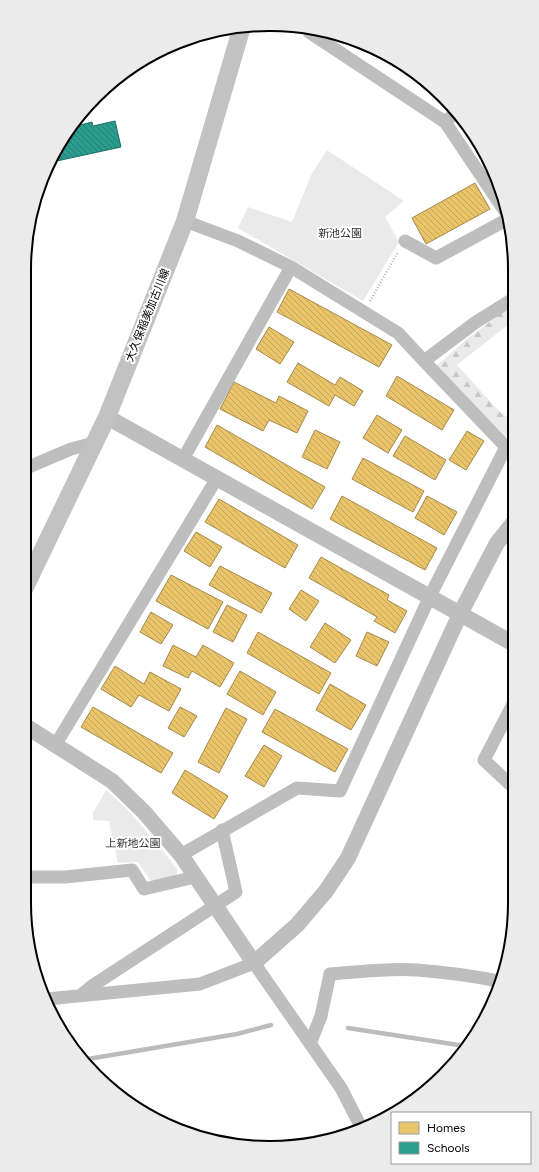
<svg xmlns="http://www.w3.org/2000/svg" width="539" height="1172" font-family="Figtree,'Noto Sans JP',sans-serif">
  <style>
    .forest { fill: url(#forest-firs) }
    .park { fill: #eaeaea }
    .homes { fill: url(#homes-back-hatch); stroke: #a3894a }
    .schools { fill: url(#schools-back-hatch); stroke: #1d6e64 }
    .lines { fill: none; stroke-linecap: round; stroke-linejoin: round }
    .stream { stroke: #bcbcbc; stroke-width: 4.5 }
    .path { stroke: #b8b8b8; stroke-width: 2.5; stroke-dasharray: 1 2; stroke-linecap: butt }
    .minor { stroke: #bebebe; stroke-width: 13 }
    .tertiary { stroke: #bebebe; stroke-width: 16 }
    .secondary { stroke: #c2c2c2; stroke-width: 18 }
    .labels { text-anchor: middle; stroke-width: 4; stroke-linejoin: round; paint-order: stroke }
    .park-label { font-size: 11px; fill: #303030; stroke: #fff }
    .street-label { font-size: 11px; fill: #000; stroke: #fff }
    .rim { fill: none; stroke: #000; stroke-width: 2 }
  </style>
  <defs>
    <pattern id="forest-firs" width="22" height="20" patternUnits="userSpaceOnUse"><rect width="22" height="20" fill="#eaeaea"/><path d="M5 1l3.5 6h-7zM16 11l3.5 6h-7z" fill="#c7c7c7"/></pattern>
    <pattern id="homes-back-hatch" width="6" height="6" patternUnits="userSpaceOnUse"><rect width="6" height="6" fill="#e9c46a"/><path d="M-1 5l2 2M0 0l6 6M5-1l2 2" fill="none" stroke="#c6a75a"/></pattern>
    <pattern id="schools-back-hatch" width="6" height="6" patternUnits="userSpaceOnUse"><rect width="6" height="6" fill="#2a9d8f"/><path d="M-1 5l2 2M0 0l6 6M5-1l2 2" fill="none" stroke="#227e72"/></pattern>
  </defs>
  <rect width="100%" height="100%" fill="#fff"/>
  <path class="forest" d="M513 304V321L457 365 500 412 513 421 514 445 436 366 467 339Z"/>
  <path class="park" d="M327 150 404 201 385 217 399 242 363 301 238 228 248 207 292 222 311 175Z
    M106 790 126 808 160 847 177 869V875L160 882 150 880 138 862 118 863 109 821 93 820V813Z"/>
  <path class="homes" d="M475 183 490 209 426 244 412 218Z
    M289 289 392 345 379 367 277 312Z
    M269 327 294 342 280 364 256 349Z
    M298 363 335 385 340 377 363 391 354 406 335 395 329 406 287 382Z
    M397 376 454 410 442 430 386 396Z
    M234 382 276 403 279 396 308 411 297 433 269 420 263 431 220 409Z
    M377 415 402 430 388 453 363 438Z
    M217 425 325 487 312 509 205 447Z
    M315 430 340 442 327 469 302 457Z
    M467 431 484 441 466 470 449 460Z
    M405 436 446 460 435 480 393 456Z
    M363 458 424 491 413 512 352 479Z
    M342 496 437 548 425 570 330 519Z
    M427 496 457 512 444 535 415 518Z
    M219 499 298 545 285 568 205 522Z
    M196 532 222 547 210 567 184 551Z
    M321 557 389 595 387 600 407 611 395 633 374 621 377 617 309 578Z
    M220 566 272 593 261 613 209 585Z
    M171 575 223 602 208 629 156 601Z
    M301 590 319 601 306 621 289 609Z
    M227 605 247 615 233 642 213 632Z
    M151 612 173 625 161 644 140 632Z
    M325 623 351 640 335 663 310 647Z
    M258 632 331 673 319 694 247 653Z
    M367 632 389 642 377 666 356 656Z
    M173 645 196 657 203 645 234 663 220 687 192 671 188 678 163 666Z
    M115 666 144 684 150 672 181 689 169 711 139 695 131 707 101 689Z
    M240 671 276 692 263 715 227 694Z
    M330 684 366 705 351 730 316 710Z
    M93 707 173 753 161 773 81 727Z
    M180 707 197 716 184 737 168 728Z
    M226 708 247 719 219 773 198 762Z
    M275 709 348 749 335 772 262 732Z
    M264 745 282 756 264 787 245 776Z
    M185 770 228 796 214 819 172 793Z"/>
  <path class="schools" d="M115 121 121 147 52 162 76 126 92 122 93 126Z"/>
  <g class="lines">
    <path class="stream" d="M348 1028 465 1046
      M82 1060 237 1034 271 1025"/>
    <path class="path" d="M370 301 398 252"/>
    <path class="minor" d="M309 32 445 122 506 213
      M445 122 457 112
      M405 241 436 258 508 219
      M424 361 476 322 513 299
      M183 459 291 267
      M24 469 71 449 94 443
      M514 702 484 760 515 789
      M56 744 217 478
      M181 855 297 788 340 791 430 596 506 447 424 361 398 333 291 267 238 241 185 221
      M24 877H65L132 870 144 889 195 877
      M81 995 92 986 236 892 222 830
      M47 999 200 984 254 963 341 1088 361 1127
      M310 1044 321 1016 330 974C359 972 388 968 417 970 445 972 472 976 499 981"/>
    <path class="tertiary" d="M107 417 514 644
      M24 725 112 781 144 812 181 855 254 963 297 925 326 891 348 858 460 614 497 543 514 522"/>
    <path class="secondary" d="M24 589 107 417 185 221 241 30"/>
  </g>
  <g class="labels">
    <g class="park-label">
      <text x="340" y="237">新池公園</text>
      <text x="133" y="847">上新地公園</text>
    </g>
    <g class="street-label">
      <text transform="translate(147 315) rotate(-68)" y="4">大久保稲美加古川線</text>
    </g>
  </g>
  <path d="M0 0H539V1172H0ZM269 31H270A238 238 0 0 1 508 269V903A238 238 0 0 1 270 1141H269A238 238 0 0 1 31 903V269A238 238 0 0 1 269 31Z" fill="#ebebeb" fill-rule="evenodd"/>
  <path class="rim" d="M269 31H270A238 238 0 0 1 508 269V903A238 238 0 0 1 270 1141H269A238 238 0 0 1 31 903V269A238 238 0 0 1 269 31Z"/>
  <rect x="391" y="1112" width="140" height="52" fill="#ffffff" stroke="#999999"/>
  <rect x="399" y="1122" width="20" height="12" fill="#e9c46a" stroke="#999999"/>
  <text x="427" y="1132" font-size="12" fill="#000000">Homes</text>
  <rect x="399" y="1142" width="20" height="12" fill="#2a9d8f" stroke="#999999"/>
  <text x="427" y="1152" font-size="12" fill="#000000">Schools</text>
</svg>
